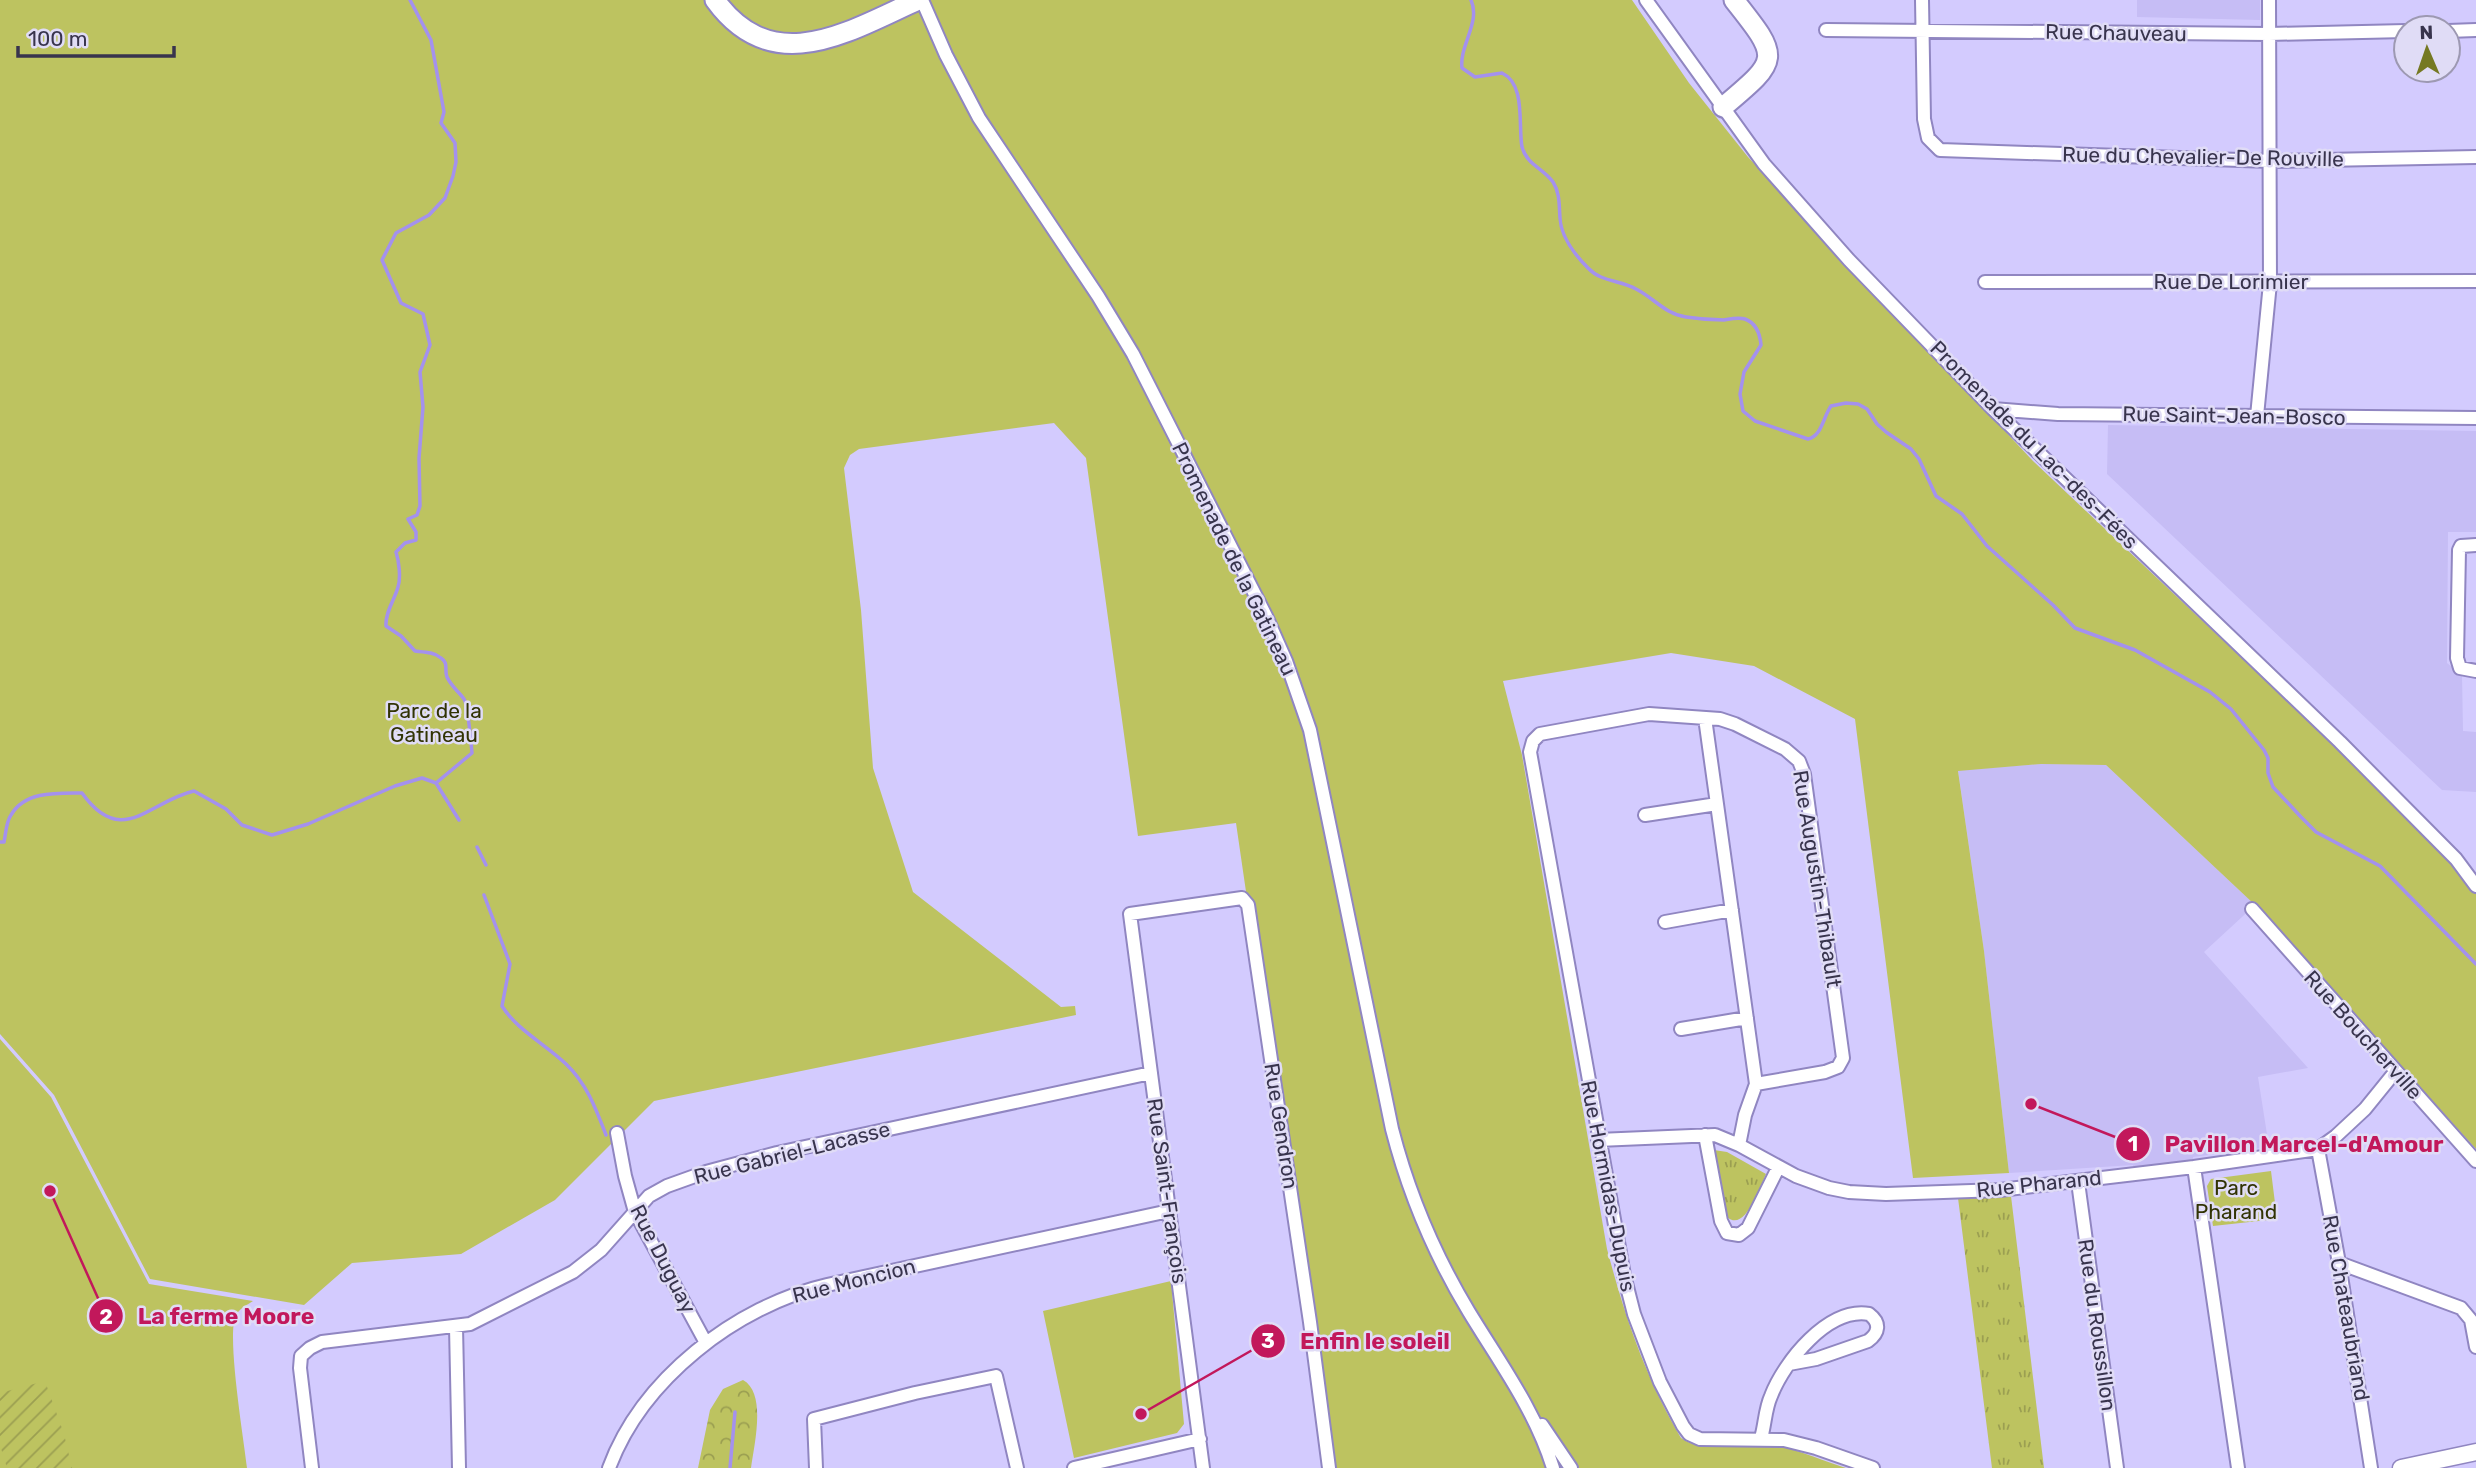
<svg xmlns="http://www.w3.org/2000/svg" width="2476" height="1468" font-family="Rubik,sans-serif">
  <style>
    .built { fill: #c6bdf5 }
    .grass { fill: url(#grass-tufts) }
    .forest { fill: url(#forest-crowns) }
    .park { fill: #bdc360 }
    .garden { fill: url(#garden-furrows) }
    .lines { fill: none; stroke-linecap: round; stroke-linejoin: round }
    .stream { stroke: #a491ee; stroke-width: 3.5 }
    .minor-casing { stroke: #9086c1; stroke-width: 16 }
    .major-casing { stroke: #9086c1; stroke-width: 19 }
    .highway-casing { stroke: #9086c1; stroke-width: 23 }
    .minor { stroke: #fff; stroke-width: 12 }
    .major { stroke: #fff; stroke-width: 16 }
    .highway { stroke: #fff; stroke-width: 19 }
    .labels { text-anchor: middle; stroke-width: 5; stroke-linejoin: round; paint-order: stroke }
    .street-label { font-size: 21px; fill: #38344d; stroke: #e0dcf6 }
    .park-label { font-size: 21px; fill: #313303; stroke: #e0dcf6 }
    .leader { fill: none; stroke: #c2185b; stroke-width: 2.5 }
    .callout-dot { fill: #c2185b; stroke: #e0dcf6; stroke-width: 2.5 }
    .mark-label { font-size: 21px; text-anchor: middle; font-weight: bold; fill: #fff }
    .callout-label { font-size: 23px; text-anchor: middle; font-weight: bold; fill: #c2185b; stroke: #e0dcf6; stroke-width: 5; stroke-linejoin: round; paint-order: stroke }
  </style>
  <defs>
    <pattern id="grass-tufts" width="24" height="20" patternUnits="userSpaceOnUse" patternTransform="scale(1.75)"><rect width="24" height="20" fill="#bdc360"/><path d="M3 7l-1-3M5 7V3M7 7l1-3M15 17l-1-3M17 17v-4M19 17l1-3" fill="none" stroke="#9b9f51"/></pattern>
    <pattern id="forest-crowns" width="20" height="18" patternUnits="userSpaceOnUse" patternTransform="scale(1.75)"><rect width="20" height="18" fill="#bdc360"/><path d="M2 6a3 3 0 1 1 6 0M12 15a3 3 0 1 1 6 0" fill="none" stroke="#9b9f51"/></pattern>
    <pattern id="garden-furrows" width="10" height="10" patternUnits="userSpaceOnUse" patternTransform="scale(1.75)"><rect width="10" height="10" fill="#bdc360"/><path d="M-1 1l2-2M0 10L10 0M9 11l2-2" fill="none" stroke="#9b9f51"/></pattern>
  </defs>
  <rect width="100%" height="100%" fill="#d3cbfe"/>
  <path class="built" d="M2137 0H2260V20L2137 17Z
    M2108 425 2476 431V532H2448L2447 663 2462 675 2463 731 2476 732V792L2442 790 2107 474Z
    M2041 764 2106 765 2255 905 2204 952 2308 1068 2258 1077 2269 1147 2193 1157 2194 1172 2136 1179 2133 1165 2009 1173 1984 951 1958 770Z"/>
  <path class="grass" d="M1714 1150 1727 1152 1766 1174C1760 1187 1745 1233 1727 1217Z
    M2011 1196 2044 1468H1992L1958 1198Z"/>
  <path class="forest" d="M743 1380C767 1393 754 1445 751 1468H698L710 1410 723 1389Z"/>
  <path class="park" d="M0 0H1632L1689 83 1748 157 2033 461 2476 879V1149L2255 905 2106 765 2041 764 1958 771 1984 951 2009 1173 1913 1178 1855 719 1754 666 1671 653 1503 681 1522 755 1607 1249C1625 1317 1645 1376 1681 1438 1703 1454 1730 1441 1756 1442 1782 1443 1820 1460 1846 1468H1330L1236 823 1138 836 1086 458 1054 423 859 449 850 455 844 468 861 610 873 768 913 892 1061 1007 1075 1006 1076 1015 654 1101 555 1200 461 1254 352 1263 304 1305 150 1279 54 1095 0 1034Z
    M0 1039 51 1097 149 1284 253 1301C247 1305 240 1308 236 1315 226 1334 244 1440 247 1468H0Z
    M2271 1171 2277 1219 2213 1226 2207 1186 2211 1179Z
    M1171 1281 1184 1424 1177 1433 1074 1458 1043 1311Z"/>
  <path class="garden" d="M45 1381 64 1434 72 1468H7L0 1445V1393Z"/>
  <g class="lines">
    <path class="stream" d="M410 0 431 40 444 112 441 123 455 143 456 162 453 176 445 198 429 215 396 233 382 260 401 303 423 314 430 345 420 372 423 407 419 458 420 506 417 515 408 519 416 532V540L405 543 396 552C399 561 401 578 398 587 395 599 385 612 386 626L401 636 415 651C424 652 434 652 441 658 449 663 444 670 447 677 451 686 459 692 464 699 468 705 471 743 472 753L436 783
      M1471 0C1481 22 1459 46 1462 68L1475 77 1502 73C1526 84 1518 125 1522 147 1527 165 1543 168 1553 182 1560 193 1559 205 1560 218 1561 237 1575 255 1588 268 1601 282 1620 280 1636 289 1654 298 1665 314 1686 317 1699 319 1711 320 1724 320 1730 319 1738 317 1745 319 1756 323 1760 334 1761 345L1744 372 1740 394 1743 411 1755 421 1808 439C1822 436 1823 417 1831 406L1846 403 1858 404 1867 409 1877 424 1886 432 1911 449 1919 459 1936 496 1962 514 1987 546 2053 605 2075 628 2135 650 2210 692 2231 709 2264 750 2268 758V773L2273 787 2301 817 2316 832 2380 866 2476 964
      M0 842H4C6 833 6 822 11 815 25 791 57 793 82 793 122 849 149 801 194 791L226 809 242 825 272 835 308 824 395 786 422 778 436 783 459 820
      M477 847 486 865
      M484 895 510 964 502 1006C517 1030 545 1044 566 1064 587 1084 596 1109 606 1135
      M730 1468 735 1412"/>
    <g class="minor-casing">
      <path id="minor" d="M922 0 946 55 979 118 1098 296 1133 354 1266 616 1286 661 1310 730 1392 1129C1409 1195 1434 1254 1469 1312 1500 1363 1535 1410 1553 1468
        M1646 0 1764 164 1849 260 1993 409 2340 742 2456 859 2476 886
        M1922 0 1924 119 1928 138 1940 150 2270 161 2476 157
        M1826 30 2269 34 2406 31
        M2448 31 2476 30
        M1985 282 2476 281
        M1993 409 2058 414 2476 418
        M2257 416 2270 283 2269 0
        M2476 545 2461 546 2459 550 2457 658 2460 668 2476 671
        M1705 718 1756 1084 1745 1115 1739 1145
        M1645 815 1717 804
        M2252 909 2476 1161
        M1665 922 1732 910
        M1681 1029 1747 1018
        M1756 1084 1825 1072 1838 1067 1843 1058 1804 774 1799 761 1785 749 1735 724 1720 719 1649 714 1540 734 1533 741 1530 752 1624 1275 1634 1314 1660 1382 1683 1426 1689 1434 1700 1439 1784 1440 1816 1448 1873 1468
        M617 1133 625 1176 635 1212 706 1343
        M1705 1135 1721 1221 1727 1233 1739 1235 1748 1228 1778 1168
        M1598 1140 1715 1135 1739 1145 1796 1176 1829 1188 1849 1192 1886 1194 2000 1190 2194 1167 2318 1149 2336 1136 2365 1109 2395 1072
        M2318 1149 2339 1263 2371 1468
        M2194 1167 2238 1468
        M2078 1182 2117 1468
        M2339 1263 2461 1308 2471 1320 2476 1347
        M456 1327 459 1468
        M1542 1425 1571 1468
        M1761 1438C1765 1425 1765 1409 1771 1396 1784 1362 1828 1307 1869 1314 1881 1323 1879 1333 1868 1341L1816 1359 1789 1364
        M312 1468 300 1368 301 1356 310 1348 322 1342 470 1324 573 1272 601 1250 649 1196 667 1186 706 1172 777 1153 1151 1073
        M609 1468C642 1379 736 1306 827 1285L1169 1211
        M816 1468 814 1419 915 1393 996 1376 1017 1468
        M1074 1468 1200 1439
        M1203 1468 1130 914 1242 898 1248 905 1310 1322 1329 1468"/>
    </g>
    <g class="major-casing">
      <path id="major" d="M2401 1468 2476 1452"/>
    </g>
    <g class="highway-casing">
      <path id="highway" d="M715 0C773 80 849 31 918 0
        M1723 107C1780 59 1781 59 1734 0"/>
    </g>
    <use href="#minor" class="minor"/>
    <use href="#major" class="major"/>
    <use href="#highway" class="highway"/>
  </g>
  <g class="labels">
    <g class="street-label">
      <text transform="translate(2116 33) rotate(1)" y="7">Rue Chauveau</text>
      <text transform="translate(2203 157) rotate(1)" y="7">Rue du Chevalier-De Rouville</text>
      <text x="2231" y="289">Rue De Lorimier</text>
      <text transform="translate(2234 416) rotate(1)" y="7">Rue Saint-Jean-Bosco</text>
      <text transform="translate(2034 445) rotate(45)" y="7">Promenade du Lac-des-Fées</text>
      <text transform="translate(1234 559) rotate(64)" y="7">Promenade de la Gatineau</text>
      <text transform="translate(1817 879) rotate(81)" y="7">Rue Augustin-Thibault</text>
      <text transform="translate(2363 1035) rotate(48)" y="7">Rue Boucherville</text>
      <text transform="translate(1281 1126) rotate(81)" y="7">Rue Gendron</text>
      <text transform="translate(792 1153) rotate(-14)" y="7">Rue Gabriel-Lacasse</text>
      <text transform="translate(2039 1184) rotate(-6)" y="7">Rue Pharand</text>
      <text transform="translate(1608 1186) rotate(79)" y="7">Rue Hormidas-Dupuis</text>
      <text transform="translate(1167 1191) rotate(82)" y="7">Rue Saint-François</text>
      <text transform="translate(663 1259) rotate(63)" y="7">Rue Duguay</text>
      <text transform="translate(854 1281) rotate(-14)" y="7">Rue Moncion</text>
      <text transform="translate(2346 1308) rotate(80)" y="7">Rue Chateaubriand</text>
      <text transform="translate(2097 1325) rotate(82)" y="7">Rue du Roussillon</text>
    </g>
    <g class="park-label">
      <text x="434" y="718">Parc de la<tspan x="434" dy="24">Gatineau</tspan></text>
      <text x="2236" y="1195">Parc<tspan x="2236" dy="24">Pharand</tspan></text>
    </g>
  </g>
  <path class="leader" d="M2031 1104L2133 1144M50 1191L106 1316M1141 1414L1268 1341"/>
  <g class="callout-dot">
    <circle cx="2031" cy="1104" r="7"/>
    <circle cx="50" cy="1191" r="7"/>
    <circle cx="1141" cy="1414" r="7"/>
    <circle cx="2133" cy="1144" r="18"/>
    <circle cx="106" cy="1316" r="18"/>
    <circle cx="1268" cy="1341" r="18"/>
  </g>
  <g class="mark-label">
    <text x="2133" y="1151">1</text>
    <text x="106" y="1324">2</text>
    <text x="1268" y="1348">3</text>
  </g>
  <g class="callout-label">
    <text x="2304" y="1152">Pavillon Marcel-d'Amour</text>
    <text x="226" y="1324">La ferme Moore</text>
    <text x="1375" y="1349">Enfin le soleil</text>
  </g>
  <g transform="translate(2427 49) rotate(358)"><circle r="33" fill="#e0dcf6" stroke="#9d99b2" stroke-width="2"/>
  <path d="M0-5L12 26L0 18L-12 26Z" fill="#757922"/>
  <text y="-10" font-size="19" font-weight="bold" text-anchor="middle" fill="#38344d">N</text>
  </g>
  <path d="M18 46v10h156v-10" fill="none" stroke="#38344d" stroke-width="3.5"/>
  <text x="28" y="46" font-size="21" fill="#38344d" stroke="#e0dcf6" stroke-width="5" paint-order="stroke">100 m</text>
</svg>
